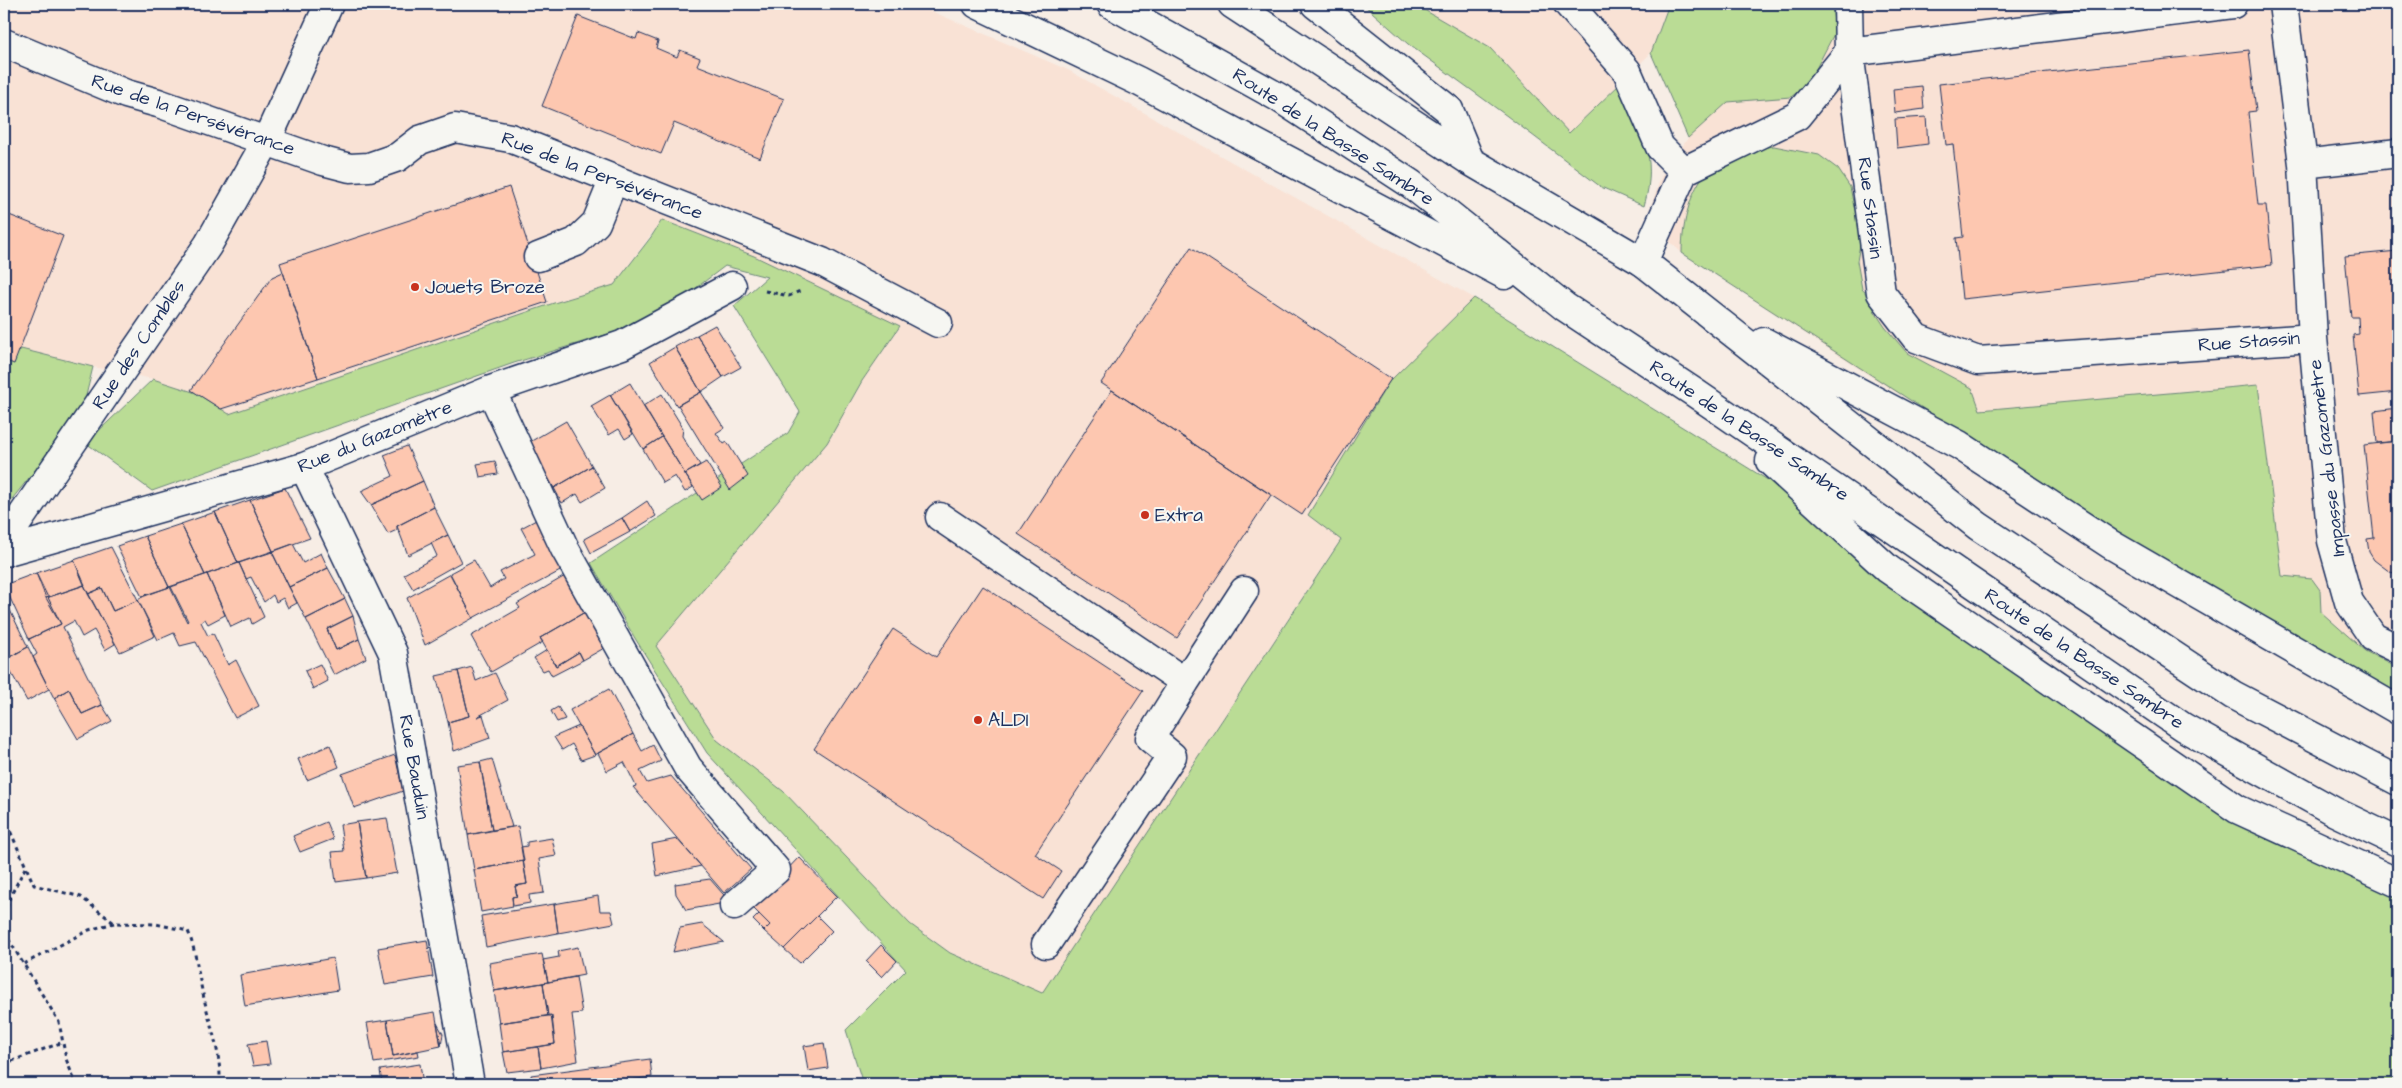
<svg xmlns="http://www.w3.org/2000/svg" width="2402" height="1088" viewBox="0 0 2402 1088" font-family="'Architects Daughter',sans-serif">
	<rect width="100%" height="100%" fill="#f7ede5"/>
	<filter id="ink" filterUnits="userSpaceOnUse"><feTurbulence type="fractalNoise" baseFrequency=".02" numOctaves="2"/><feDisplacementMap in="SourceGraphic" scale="10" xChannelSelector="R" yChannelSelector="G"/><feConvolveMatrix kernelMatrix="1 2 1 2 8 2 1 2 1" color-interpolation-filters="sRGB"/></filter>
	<g filter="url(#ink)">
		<path fill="#f9e2d5" d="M4 4H915L1068 70 1474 298 1452 319 1341 539 1042 994 950 953 910 924 783 791 717 740 656 646 827 443 862 381 900 327 754 256 662 220 614 285 554 303 229 414 196 393 153 379 93 367 21 349 12 362 4 358Z
			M1414 4H2398V702L1884 385 1682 253 1646 220 1661 177 1688 138 1651 53 1569 134 1490 48Z"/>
		<path fill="#badc95" stroke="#6a867a" d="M1363 4H1414L1490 48 1569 133 1622 82C1640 127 1659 156 1644 206L1601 187 1507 116 1408 44Z
			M1669 4H1832L1835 32 1808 84 1791 97 1728 102 1688 138 1651 53Z
			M1774 146 1819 155 1838 169 1850 187 1854 207 1863 229 1857 261 1862 289 1871 299 1875 312 1885 327 1907 353 1972 388 1980 410 2258 385 2282 576 2312 579 2320 590 2321 612 2365 651 2398 668V709L2189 580 1682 253C1682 225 1690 183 1715 164 1729 154 1757 148 1774 146Z
			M662 220 754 256 900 326 862 381 827 443 656 646 717 740 783 791 910 924 950 953 1042 993 1341 540 1308 515 1389 382 1474 298 1779 487 2072 711 2398 895V1084H863L846 1030 906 970 707 753 636 640 591 563 788 433 800 412 734 306 767 277 725 266 684 297 625 329 514 363 152 491 86 443 153 379 196 393 229 414 554 303 614 285 651 237Z
			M21 349 93 367 82 412 4 509V358L12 361Z"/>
		<path fill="#fdc7b0" stroke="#1b2f5e" d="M578 16 636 39 638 33 658 41 656 48 677 57 680 50 700 58 697 65 784 99 760 158 674 123 661 154 542 106Z
			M2249 50 2256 111 2248 112 2258 205H2266L2272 265 1962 299 1956 238 1963 237 1953 144 1946 145 1939 84Z
			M1922 86 1924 109 1895 113 1893 89Z
			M1926 117 1928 144 1897 148 1895 119Z
			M509 187 547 302 318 378 280 263Z
			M4 213 63 236 14 364 4 360Z
			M1191 247 1391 379 1302 515 1101 383Z
			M2398 251V392L2359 396 2353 335 2359 334 2358 317H2351L2345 256Z
			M283 272 318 378 221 409 191 390 272 277Z
			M715 325 741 367 723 377 697 335Z
			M697 335 723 377 701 392 675 347Z
			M675 347 701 392 677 406 650 362Z
			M630 383 662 437 643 449 610 395Z
			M1112 390 1271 495 1177 638 1018 534Z
			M701 392 724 428 716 433 724 444 727 442 748 476 730 490 678 405Z
			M662 394 683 428 682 436 700 465 685 474 643 406Z
			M610 395 633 434 625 439 619 429 609 435 591 406Z
			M2398 408V441L2377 443 2374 411Z
			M566 421 592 466 554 488 528 443Z
			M662 437 693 487 685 492 675 476 663 483 643 449Z
			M2398 441V574L2390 572 2374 560 2369 552 2367 539 2374 538 2364 445Z
			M407 446 423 481 371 505 361 491 393 476 384 455Z
			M495 461 498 474 480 477 477 464Z
			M706 462 722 487 702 500 685 474Z
			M592 466 605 488 582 502 577 494 562 503 554 488Z
			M423 481 434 507 397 526V530L388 534 371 505Z
			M285 488 310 538 273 551 250 500Z
			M250 500 273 551 238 563 215 512Z
			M647 501 656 516 630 532 622 518Z
			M434 507 448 535 408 555 397 526Z
			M215 512 238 563 205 575 181 524Z
			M622 518 630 532 591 553 584 539Z
			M538 519 562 570 473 618 450 573 474 560 490 588 504 579 500 572 535 554 521 528Z
			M181 524 205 575 169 587 145 536Z
			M448 535 461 562 413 589 404 574 437 556 431 543Z
			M145 536 169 587 142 597 117 546Z
			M293 544 303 563 321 553 328 568 289 587 272 552Z
			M111 547 138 600 113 611 102 588 88 594 74 560Z
			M272 552 297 603 288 608 283 598 276 602 273 595 264 602 251 577 246 579 239 563Z
			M74 560 85 585 46 598 36 573Z
			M239 563 264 617 252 624 250 618 231 627 207 574Z
			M328 568 345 599 306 619 289 587Z
			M36 573 61 624 29 639 4 585Z
			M207 574 225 615 208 624 205 619 201 622 208 636 213 633 228 665 236 660 259 706 235 718 196 642 180 646 174 633 158 640 138 600 145 595 170 587 187 622 188 621 171 587Z
			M450 574 473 618 425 645 407 598Z
			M565 576 585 612 540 638 543 642 491 672 471 636 520 608 517 604Z
			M84 585 115 644 105 650 94 630 82 637 74 621 63 627 102 705 82 714 69 689 54 698 33 657 37 654 29 639 61 624 46 598Z
			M983 586 1143 691 1035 854 1061 871 1043 899 814 749 893 629 936 657Z
			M102 588 113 611 138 600 155 636 120 652 88 594Z
			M4 598 28 647 4 660Z
			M345 599 353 616 327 629 336 650 359 639 366 658 334 675 306 619Z
			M585 612 606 647 583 660 579 652 556 666 540 638Z
			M353 616 359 639 336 650 327 629Z
			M28 647 49 689 27 701 4 660Z
			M547 650 556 666 579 652 583 660 552 676 548 669 543 671 534 658Z
			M4 662 11 675 4 679Z
			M320 664 328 681 313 689 305 671Z
			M472 667 476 681 495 673 508 700 477 717 483 715 490 738 454 751 448 722 469 716 458 671Z
			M458 671 469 716 448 722 436 676Z
			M69 689 82 714 102 705 112 721 78 739 54 698Z
			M609 689 633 734 595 755 570 710Z
			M558 707 565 719 557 722 551 711Z
			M579 726 595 755 581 760 572 744 562 750 554 737Z
			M633 734 642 751 653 745 661 761 640 771 647 783 671 776 751 869 724 893 633 787 636 786 624 762 607 771 598 753Z
			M330 745 339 767 307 780 298 759Z
			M395 755 403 791 354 808 342 774Z
			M492 759 512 827 492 830 480 762Z
			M480 762 492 830 468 835 457 765Z
			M387 818 397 873 366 878 357 822Z
			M326 822 333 839 300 852 293 836Z
			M357 822 366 878 336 882 332 852 344 851 340 825Z
			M518 826 524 861 474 870 468 835Z
			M552 838 556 856 539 859 544 893 529 895 530 903 513 906 512 897 517 896 515 886 527 884 521 847 527 846V842Z
			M677 839 701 866 657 876 652 844Z
			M799 857 837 896 784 949 764 931 770 925 752 907Z
			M523 861 527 884 515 886 517 896 512 897 513 906 481 912 474 870Z
			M710 879 730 902 686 910 676 894 675 884Z
			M598 896 600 911H611L614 923 558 933 554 904Z
			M554 904 558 933 486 947 481 916Z
			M759 914 770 925 764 931 753 920Z
			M817 916 832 931 800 963 784 949Z
			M702 924 724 942 673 952 680 928Z
			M427 940 433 977 385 985 378 948Z
			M881 945 897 961 882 977 866 961Z
			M578 947 584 975 548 982 543 960 559 957 558 951Z
			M542 954 548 982 494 991 489 963Z
			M333 958 338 990 245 1006 240 975Z
			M576 977 582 1013 572 1014 578 1061 541 1068 538 1047 555 1044 552 1016H548L543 983Z
			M543 983 548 1016 499 1023 494 991Z
			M435 1012 441 1046 393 1056 387 1020Z
			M551 1015 555 1044 503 1052 499 1023Z
			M387 1020 393 1056 418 1051 419 1056 374 1063 367 1023Z
			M437 1023 443 1034 441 1046Z
			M266 1041 270 1064 253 1066 248 1044Z
			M824 1043 828 1068 808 1071 804 1046Z
			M538 1047 541 1068 507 1072 503 1052Z
			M650 1059 652 1077 597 1084H532L531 1075Z
			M420 1064 423 1084H382L380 1070Z"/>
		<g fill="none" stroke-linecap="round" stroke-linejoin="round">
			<defs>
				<path id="minor" d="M1568 4 1627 71 1660 147 1684 171
					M2233 4 1849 52 1881 293 1916 338 1978 361 2313 338
					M2283 4 2303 164 2313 338 2332 541 2349 602 2373 637 2398 649
					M4 43 126 94 158 103 323 161 350 168 369 167 398 157 420 140 455 128 510 138 822 262 938 323
					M2303 164 2398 153
					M538 257 576 242 596 223 614 179
					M1643 262 1684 171 1797 116 1849 52 1848 4
					M491 390 565 549 688 768 776 870 734 906
					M304 467 393 653 470 1084
					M940 517 1185 682 1244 591
					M4 542 208 245 266 142 329 4
					M4 552 304 467 491 390 622 345 732 286
					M1046 944 1172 756 1150 738 1185 682"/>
				<path id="highway" d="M977 4 1138 81 1505 275
					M1111 4 1278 97 1411 184 1565 307 1695 393 2183 727 2335 812 2398 842
					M1232 4 1470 161 1643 262 1978 526 2233 695 2398 781
					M1315 4 1449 110 1470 161
					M1764 342 1959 445 2110 544 2398 710
					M1770 461 1888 569 2237 809 2398 883"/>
			</defs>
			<use href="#minor" stroke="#1b2f5e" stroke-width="31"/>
			<use href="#highway" stroke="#1b2f5e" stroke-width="31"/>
			<path stroke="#1b2f5e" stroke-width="3" stroke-dasharray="4 4" stroke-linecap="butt" d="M765 291 789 296 800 291
				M4 817 34 885 81 897 114 923 156 924 188 931C197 954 197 971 203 994 210 1026 221 1051 220 1084
				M4 915 10 897 26 866
				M4 932 59 1022 66 1059 76 1084
				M24 964 89 930 114 923
				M4 1064 63 1042
				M99 1084H104"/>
			<use href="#minor" stroke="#f6f6f2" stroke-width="28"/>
			<use href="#highway" stroke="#f6f6f2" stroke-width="28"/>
		</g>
	</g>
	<g fill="#c8321e" stroke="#f6f6f2" stroke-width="2">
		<circle cx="415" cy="287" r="5"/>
		<circle cx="1145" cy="515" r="5"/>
		<circle cx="978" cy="720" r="5"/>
	</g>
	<g text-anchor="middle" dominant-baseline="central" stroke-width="4" stroke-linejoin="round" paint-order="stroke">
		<g font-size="19" fill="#1b2f5e" stroke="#f6f6f2">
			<text transform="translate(193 115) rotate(19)">Rue de la Persévérance</text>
			<text transform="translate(1333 137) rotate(33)">Route de la Basse Sambre</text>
			<text transform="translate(602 176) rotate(21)">Rue de la Persévérance</text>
			<text transform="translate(1870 208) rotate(83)">Rue Stassin</text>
			<text transform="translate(2249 342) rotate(-4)">Rue Stassin</text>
			<text transform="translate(139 345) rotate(-56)">Rue des Combles</text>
			<text transform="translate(1749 431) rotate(34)">Route de la Basse Sambre</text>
			<text transform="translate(375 437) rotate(-22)">Rue du Gazomètre</text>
			<text transform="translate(2327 458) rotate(-97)">Impasse du Gazomètre</text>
			<text transform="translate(2084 659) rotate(34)">Route de la Basse Sambre</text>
			<text transform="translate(414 767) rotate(80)">Rue Bauduin</text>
		</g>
		<g font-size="19" fill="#1b2f5e" stroke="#f6f6f2" text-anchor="start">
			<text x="425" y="287">Jouets Broze</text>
			<text x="1155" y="515">Extra</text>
			<text x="988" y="720">ALDI</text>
		</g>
	</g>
	<rect width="2402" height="1088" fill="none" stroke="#f6f6f2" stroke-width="20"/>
	<rect x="10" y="10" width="2382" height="1068" fill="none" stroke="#1b2f5e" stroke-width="2" filter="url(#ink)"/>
</svg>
